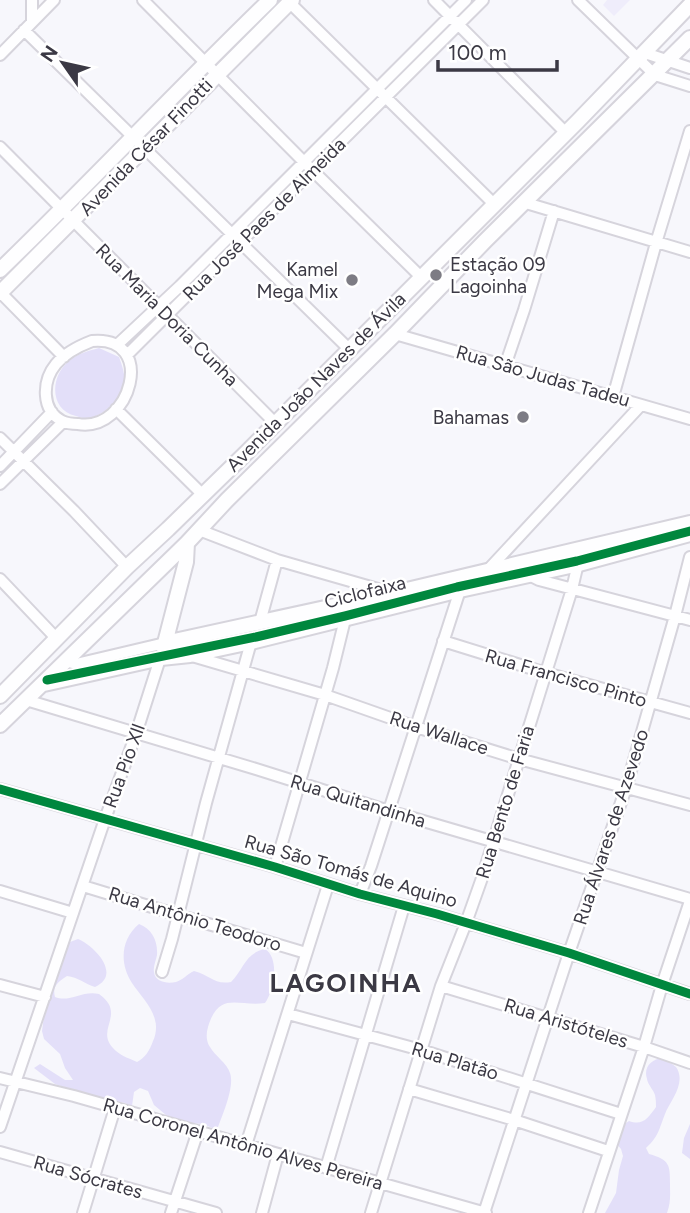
<svg xmlns="http://www.w3.org/2000/svg" width="690" height="1213" viewBox="0 0 690 1213" font-family="Figtree,sans-serif">
	<rect width="100%" height="100%" fill="#f7f7fc"/>
	<path fill="#efedfb" d="M607 0H630L614 16 603 5Z"/>
	<path fill="#e3dff9" d="M99 348 119 357C125 373 129 388 115 402 108 409 97 418 87 418 83 419 80 417 76 416 49 410 50 376 69 361 77 354 88 351 99 348Z
		M139 924C152 929 158 941 157 955 156 961 153 966 154 972 155 982 167 984 176 982 183 980 187 974 194 971 210 975 214 985 231 982 244 969 245 953 265 949 280 958 274 991 265 1003 238 1007 219 990 208 1027 206 1034 206 1041 210 1047 215 1056 227 1063 230 1073 235 1087 222 1116 217 1130L203 1124 189 1123 166 1115 154 1105 148 1091 140 1088 134 1092 132 1106 125 1103 71 1092 67 1088 55 1084 34 1068 40 1064 65 1080H73L65 1068 60 1054 44 1039 42 1031 44 1016 54 980 65 947 70 942 78 939C95 946 122 975 95 987 85 984 78 977 67 976 58 982 52 986 55 997 70 1003 82 990 99 994 127 1014 95 1029 113 1048 119 1055 128 1058 137 1062 145 1058 150 1050 153 1041 156 1035 157 1026 155 1020 152 1006 139 994 132 983 119 963 121 939 139 924Z
		M662 1058C666 1061 673 1064 676 1067 687 1083 670 1101 665 1114 659 1129 659 1136 646 1148L649 1154C670 1160 670 1165 670 1184 670 1195 671 1202 667 1213H605L616 1193 619 1170 623 1156 621 1149 616 1143 623 1125 629 1121C643 1126 648 1118 656 1107 656 1102 656 1101 655 1095 653 1089 648 1085 647 1079 643 1067 652 1059 662 1058Z
		M690 1124V1159L682 1153 684 1138Z"/>
	<g fill="none" stroke-linecap="round" stroke-linejoin="round">
		<defs>
			<path id="minor" d="M143 0 304 162 421 277
				M287 0 494 204
				M434 0 566 133
				M578 0 655 75 690 86
				M32 22V0
				M24 30 349 349
				M645 53 690 68
				M0 55 54 0
				M0 147 275 423
				M526 203 690 252
				M0 292 64 357
				M395 334 690 419
				M92 341C158 335 131 433 78 424 74 424 66 423 62 421 41 410 42 381 56 364 65 353 79 346 92 341Z
				M117 345 180 286 466 0
				M127 355 483 0
				M505 366 524 310 554 211
				M613 397 656 243 690 131
				M116 409 202 494
				M0 438 74 511 127 567
				M0 466 52 412
				M0 484 63 422
				M199 530 277 560 392 593
				M487 571 641 405
				M528 572 529 575 539 580 690 620
				M0 579 56 638
				M260 622 277 560
				M443 641 546 673 690 713
				M192 656 325 695 416 727 519 759 690 805
				M26 700 256 769 389 811 690 899
				M0 789 275 867 360 894 437 914 569 953 690 994
				M275 867 333 668 349 603
				M83 886 178 915 306 953
				M0 891 73 913
				M360 894 371 866 460 590
				M162 972 172 939 206 803 251 642
				M0 985 45 997
				M441 986 644 1047 690 1063
				M288 1014 421 1050 621 1114
				M0 1078 74 1096 486 1213
				M409 1089 514 1120 608 1151
				M0 1127 105 819 136 734 165 643 76 664 66 661
				M246 1145 328 885
				M0 1152 216 1213
				M326 1168 404 906
				M83 1213 115 1108
				M171 1213 198 1131
				M262 1213 278 1154
				M371 1213 441 986 466 923 482 878 572 589 579 559
				M484 1213 569 953 626 788 675 616 690 557
				M589 1213 644 1047 662 985 690 901"/>
			<path id="major" d="M0 270C91 182 178 89 270 0
				M0 293 292 0
				M187 543 186 562 165 643 394 593 690 523
				M44 684 161 658 190 655 251 642 460 590 579 564 690 534
				M0 696 127 567 168 529 246 453 578 121 690 5
				M0 725 187 543 227 500 395 334 485 241 690 38"/>
		</defs>
		<use href="#minor" stroke="#d6d4dc" stroke-width="14"/>
		<use href="#major" stroke="#d6d4dc" stroke-width="18"/>
		<use href="#minor" stroke="#fefeff" stroke-width="10"/>
		<use href="#major" stroke="#fefeff" stroke-width="14"/>
		<defs>
			<path id="cycleway" d="M47 680 256 637 345 616 457 587 577 561 690 531
				M0 789 275 867 360 894 437 914 569 953 690 994"/>
		</defs>
		<use href="#cycleway" stroke="#fff" stroke-width="13"/>
		<use href="#cycleway" stroke="#00873e" stroke-width="9"/>
	</g>
	<g fill="#7d7c84" stroke="#fff" stroke-width="2.5">
		<circle cx="436" cy="275" r="7"/>
		<circle cx="352" cy="280" r="7"/>
		<circle cx="523" cy="417" r="7"/>
	</g>
	<g text-anchor="middle" dominant-baseline="central" stroke-width="5" stroke-linejoin="round" paint-order="stroke">
		<g font-size="19" fill="#3b3944" stroke="#fff">
			<text transform="translate(146 147) rotate(-46)">Avenida César Finotti</text>
			<text transform="translate(264 219) rotate(-45)">Rua José Paes de Almeida</text>
			<text transform="translate(167 315) rotate(45)">Rua Maria Doria Cunha</text>
			<text transform="translate(543 376) rotate(16)">Rua São Judas Tadeu</text>
			<text transform="translate(316 382) rotate(-45)">Avenida João Naves de Ávila</text>
			<text transform="translate(365 592) rotate(-14)">Ciclofaixa</text>
			<text transform="translate(566 678) rotate(16)">Rua Francisco Pinto</text>
			<text transform="translate(439 733) rotate(18)">Rua Wallace</text>
			<text transform="translate(124 766) rotate(-70)">Rua Pio Xll</text>
			<text transform="translate(358 801) rotate(17)">Rua Quitandinha</text>
			<text transform="translate(505 802) rotate(-73)">Rua Bento de Faria</text>
			<text transform="translate(611 827) rotate(-72)">Rua Álvares de Azevedo</text>
			<text transform="translate(351 871) rotate(16)">Rua São Tomás de Aquino</text>
			<text transform="translate(195 919) rotate(17)">Rua Antônio Teodoro</text>
			<text transform="translate(566 1023) rotate(17)">Rua Aristóteles</text>
			<text transform="translate(455 1061) rotate(17)">Rua Platão</text>
			<text transform="translate(243 1144) rotate(16)">Rua Coronel Antônio Alves Pereira</text>
			<text transform="translate(88 1177) rotate(16)">Rua Sócrates</text>
		</g>
		<g font-size="19" fill="#3b3944" stroke="#fff" text-anchor="end">
			<text x="450" y="264" text-anchor="start">Estação 09<tspan x="450" dy="22">Lagoinha</tspan></text>
			<text x="338" y="269">Kamel<tspan x="338" dy="22">Mega Mix</tspan></text>
			<text x="509" y="417">Bahamas</text>
		</g>
		<g font-size="26" font-weight="bold" letter-spacing="2" fill="#3b3944" stroke="#fff">
			<text x="346" y="983">LAGOINHA</text>
		</g>
	</g>
	<g transform="translate(63 63) rotate(304)" stroke="#ffffff" stroke-width="5" paint-order="stroke">
	<path d="M0-5L12 26L0 18L-12 26Z" fill="#3b3944"/>
	<text y="-10" font-size="19" font-weight="bold" text-anchor="middle" fill="#3b3944">N</text>
	</g>
	<path d="M438 60v10h119v-10" fill="none" stroke="#3b3944" stroke-width="3.5"/>
	<text x="448" y="60" font-size="21" fill="#3b3944" stroke="#ffffff" stroke-width="5" paint-order="stroke">100 m</text>
</svg>
